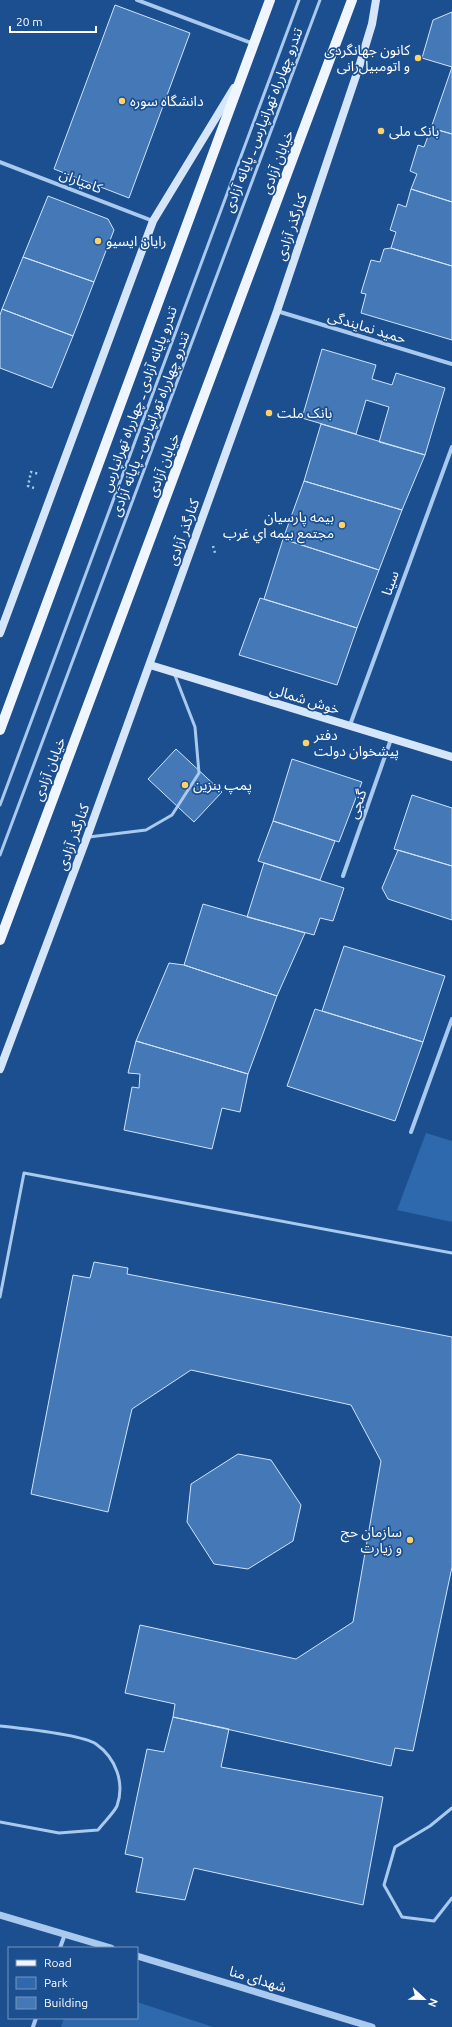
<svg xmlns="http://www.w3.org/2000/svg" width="452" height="2027" viewBox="0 0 452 2027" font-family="Ubuntu,'Noto Sans Arabic',sans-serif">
	<rect width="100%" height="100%" fill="#1b4f8f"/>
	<path fill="#2e69ad" d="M426 1133 452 1141V1222L397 1210Z
		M137 2002 213 2027H61L64 2018H137Z"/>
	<path fill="#4478b7" stroke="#cfe3fa" d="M115 5 190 33 129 198 54 169Z
		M452 12V67L422 58 433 20Z
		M452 67V134L431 128Z
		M431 128 452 134V202L411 189 417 174 410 171 418 145 424 147Z
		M411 189 452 202V266L391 248 396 232 390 230 398 204 406 207Z
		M48 196 108 219 114 230 94 282 23 257Z
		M391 248 452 266V340L361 313 366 294 361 293 371 260 380 262 384 249Z
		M23 257 94 282 73 336 2 309Z
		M2 309 73 336 52 388 0 368V315Z
		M322 349 376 365 372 379 392 385 396 373 445 388 425 455 379 442 389 407 366 400 356 434 302 418Z
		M321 424 425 455 402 510 304 481Z
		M304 481 402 510 379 570 283 539Z
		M283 539 379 570 357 628 264 599Z
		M260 598 357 628 337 685 239 655Z
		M176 749 222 792 194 822 148 779Z
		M292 759 362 782 339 842 273 821Z
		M412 795 452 808V866L394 849Z
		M273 821 335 841 320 880 258 861Z
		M398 850 452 866V920L388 899 382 888Z
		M264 863 344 888 333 921 320 918 314 935 247 917Z
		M203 904 305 933 277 996 184 965Z
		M344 946 445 976 423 1042 322 1011Z
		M169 963 184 965 277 996 248 1074 136 1041Z
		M315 1009 423 1042 395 1121 287 1086Z
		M136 1041 248 1074 240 1112 222 1108 212 1149 124 1130 132 1087 139 1088 140 1074 128 1073Z
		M94 1262 128 1268 127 1274 452 1337V1567L413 1751 395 1748 391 1766 173 1717 175 1704 125 1693 140 1625 296 1659 353 1622 381 1461 351 1405 191 1370 132 1409 108 1512 31 1494 73 1275 90 1278Z
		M238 1454 271 1460 301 1505 293 1541 248 1569 214 1564 187 1522 191 1484Z
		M173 1717 229 1729 221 1767 383 1797 363 1905 194 1868 185 1900 136 1892 143 1858 125 1854 147 1749 164 1752Z"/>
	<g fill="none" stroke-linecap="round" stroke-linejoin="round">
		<path stroke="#a9c9ee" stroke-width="2.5" stroke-dasharray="2 3" stroke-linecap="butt" d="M34 488 28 486 31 472 39 474
			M213 546 215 553"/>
		<path stroke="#a9c9ee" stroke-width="3" d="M0 805 299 0
			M89 837 146 830 172 815 199 773 195 727 174 673
			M0 855 320 0
			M0 1297 24 1173 452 1253
			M0 1726C19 1728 83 1735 96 1744 116 1758 125 1783 117 1806 113 1814 103 1823 98 1830L59 1833 0 1822
			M452 1808 430 1826 395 1847 384 1885 402 1917 434 1921 452 1898"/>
		<path stroke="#a9c9ee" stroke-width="4" d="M137 0 254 44
			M0 162 153 221
			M277 311 452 364
			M350 725 452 447
			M343 876 391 739
			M411 1132 452 1019
			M60 1948 65 1934
			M33 2027 36 2018"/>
		<path stroke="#a9c9ee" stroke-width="7" d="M0 1915 111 1948
			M137 1956 372 2027"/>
		<path stroke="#d6e6fa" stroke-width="8" d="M0 633 153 221 234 88
			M150 665 452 757
			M0 1069 87 837 277 311 359 67 372 24 376 0"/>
		<path stroke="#f0f6ff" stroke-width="10" d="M0 730 270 0
			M0 940 352 0"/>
	</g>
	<g fill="#ffd166" stroke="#1b4f8f" stroke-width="1.5">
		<circle cx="418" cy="58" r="4"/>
		<circle cx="122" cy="101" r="4"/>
		<circle cx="381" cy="131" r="4"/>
		<circle cx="98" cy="241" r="4"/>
		<circle cx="269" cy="413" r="4"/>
		<circle cx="342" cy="525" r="4"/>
		<circle cx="306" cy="743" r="4"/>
		<circle cx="185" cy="785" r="4"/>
		<circle cx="410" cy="1540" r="4"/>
	</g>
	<g text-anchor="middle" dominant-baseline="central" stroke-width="3.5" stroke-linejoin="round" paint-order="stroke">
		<g font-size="14" fill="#fff" stroke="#1b4f8f" text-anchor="start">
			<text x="410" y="50" text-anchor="end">کانون جهانگردی<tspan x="410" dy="16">و اتومبیل‌رانی</tspan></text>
			<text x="130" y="101">دانشگاه سوره</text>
			<text x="389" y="131">بانک ملی</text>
			<text x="106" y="241">رایان ایسیو</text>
			<text x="277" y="413">بانک ملت</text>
			<text x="334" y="517" text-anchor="end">بيمه پارسيان<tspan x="334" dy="16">مجتمع بيمه اي غرب</tspan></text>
			<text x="314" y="735">دفتر<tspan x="314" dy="16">پیشخوان دولت</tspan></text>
			<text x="193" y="785">پمپ بنزین</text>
			<text x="402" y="1532" text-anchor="end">سازمان حج<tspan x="402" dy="16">و زیارت</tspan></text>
		</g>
		<g font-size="14" fill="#fff" stroke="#1b4f8f">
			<text transform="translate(263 120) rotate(-69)">تندرو چهارراه تهرانپارس ـ پایانه آزادی</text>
			<text transform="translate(277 162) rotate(-69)">خیابان آزادی</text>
			<text transform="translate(81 181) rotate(21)">کامیاران</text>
			<text transform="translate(291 227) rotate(-71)">کنارگذر آزادی</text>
			<text transform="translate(367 327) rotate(17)">حمید نمایندگی</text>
			<text transform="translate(139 399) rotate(-70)">تندرو پایانه آزادی ـ چهارراه تهرانپارس</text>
			<text transform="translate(150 424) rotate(-69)">تندرو چهارراه تهرانپارس ـ پایانه آزادی</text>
			<text transform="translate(163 465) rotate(-69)">خیابان آزادی</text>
			<text transform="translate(183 532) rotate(-70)">کنارگذر آزادی</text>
			<text transform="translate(390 583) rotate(-70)">سینا</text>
			<text transform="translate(305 699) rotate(17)">خوش شمالی</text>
			<text transform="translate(49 769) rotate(-69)">خیابان آزادی</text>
			<text transform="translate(357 804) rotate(-71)">گنجی</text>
			<text transform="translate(73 837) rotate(-70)">کنارگذر آزادی</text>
			<text transform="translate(258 1979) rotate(17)">شهدای منا</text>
		</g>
	</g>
	<rect x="8" y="1947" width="130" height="72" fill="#1b4f8f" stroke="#7695bc"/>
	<rect x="16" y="1960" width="20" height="6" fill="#f0f6ff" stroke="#7695bc"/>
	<text x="44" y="1967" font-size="12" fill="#ffffff">Road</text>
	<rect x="16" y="1977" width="20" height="12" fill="#2e69ad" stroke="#7695bc"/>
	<text x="44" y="1987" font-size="12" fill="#ffffff">Park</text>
	<rect x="16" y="1997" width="20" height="12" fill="#4478b7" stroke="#7695bc"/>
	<text x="44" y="2007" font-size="12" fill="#ffffff">Building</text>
	<g transform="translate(424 1999) rotate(112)" stroke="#1b4f8f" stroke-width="3" paint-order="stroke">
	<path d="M0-3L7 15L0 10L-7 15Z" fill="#ffffff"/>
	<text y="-6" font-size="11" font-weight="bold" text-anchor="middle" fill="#ffffff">N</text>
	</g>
	<path d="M10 26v6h86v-6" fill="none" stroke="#ffffff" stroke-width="2"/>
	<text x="16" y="26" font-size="12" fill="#ffffff" stroke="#1b4f8f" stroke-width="3" paint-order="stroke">20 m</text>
</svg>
